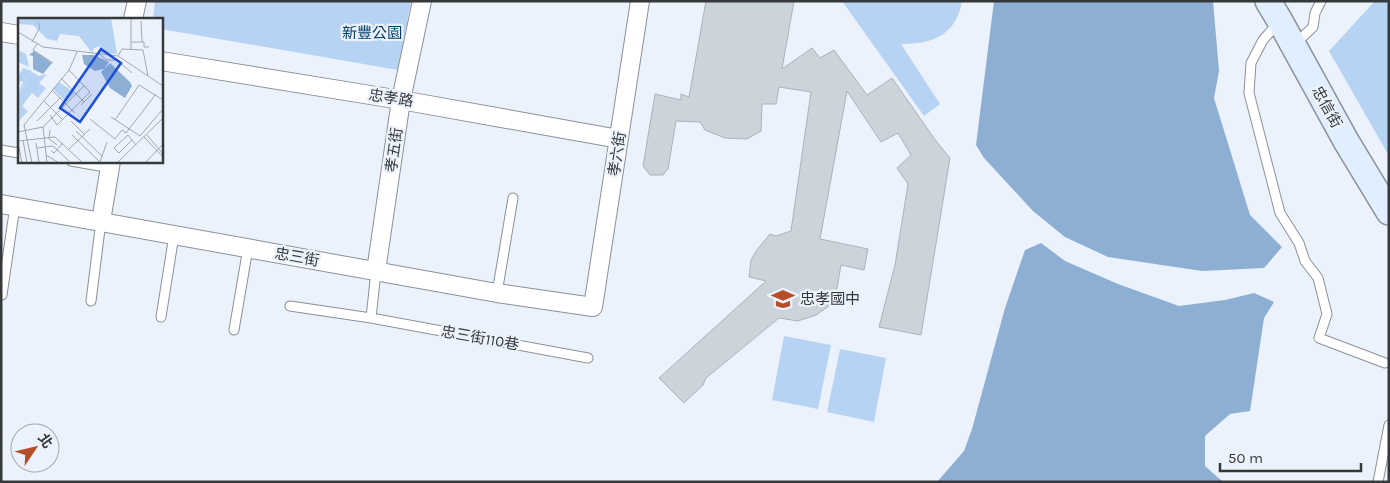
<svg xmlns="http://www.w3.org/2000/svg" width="1390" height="483" viewBox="0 0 1390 483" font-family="Karla,'Noto Sans TC',sans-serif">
	<rect width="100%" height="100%" fill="#ebf2fb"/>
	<path fill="#b7d3f3" d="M155 1H411L398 70 161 29V19H153Z
		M842 1H962C956 36 932 44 901 44L940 104 924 116Z
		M1375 1H1389V156L1329 51Z
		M784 336 831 345 818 409 772 400Z
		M840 349 886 358 874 422 827 412Z"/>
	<path fill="#8dafd4" d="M994 1H1213L1219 71 1214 98 1250 215 1282 247 1264 268 1202 271 1108 257 1065 237 1033 211 984 158 976 145Z
		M1041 243 1065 261 1118 284 1179 306 1225 300 1254 293 1274 302 1264 318 1250 411 1230 414 1205 436V466L1223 482H937L964 451 972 429 1005 308 1025 250Z"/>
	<path fill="#cbd3db" stroke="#abb3ba" d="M706 1H794L782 69 812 48 820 58 834 50 867 95 892 78 936 141 950 158 921 335 879 327 895 265 908 184 897 168 911 155 898 133 881 142 847 91 820 239 868 249 864 270 841 265 836 294 829 306 816 315 798 321 779 318 706 378 703 385 684 403 659 378 766 281 749 277 751 260 756 251 770 234 776 236 791 231 811 92 779 87 776 104H762L761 131 747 139 725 138 705 130 700 122 676 121 668 169 663 175H650L643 166 655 94 681 100V94L689 97Z"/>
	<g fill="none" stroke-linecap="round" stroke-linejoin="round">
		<defs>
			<path id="lane" d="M1278 23 1263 40 1251 63 1249 93 1280 213 1299 243 1305 261 1318 278 1327 314 1319 338 1385 363
				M1295 44 1313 27 1315 13 1321 1
				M1 150 19 153
				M71 161 111 168
				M497 293 513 198
				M2 295 15 206
				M91 301 101 221
				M290 306 371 318 588 358
				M161 317 174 235
				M371 318 376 271
				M234 330 248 248
				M1378 482 1389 425"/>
			<path id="street" d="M133 19 137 1
				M1 32 19 35
				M161 61 401 100 619 139
				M1 204 497 293 593 307 640 1
				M101 221 111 161
				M376 271 401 100 422 1"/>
			<path id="secondary" d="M1268 1 1280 21 1346 141 1389 212"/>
		</defs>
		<use href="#lane" stroke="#8b9199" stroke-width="11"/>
		<use href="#street" stroke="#8b9199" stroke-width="20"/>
		<use href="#secondary" stroke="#8b9199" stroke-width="28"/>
		<use href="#lane" stroke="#fff" stroke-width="9"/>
		<use href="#street" stroke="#fff" stroke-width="18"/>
		<use href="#secondary" stroke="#e0eefe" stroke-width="25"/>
	</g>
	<defs>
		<symbol id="school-bare" viewBox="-9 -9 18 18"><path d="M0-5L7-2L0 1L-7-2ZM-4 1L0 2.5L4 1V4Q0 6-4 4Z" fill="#b64f27" stroke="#ebf2fb" stroke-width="2.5" paint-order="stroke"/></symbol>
	</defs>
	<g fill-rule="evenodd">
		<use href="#school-bare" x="767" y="283" width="32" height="32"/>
	</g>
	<g text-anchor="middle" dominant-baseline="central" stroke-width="4.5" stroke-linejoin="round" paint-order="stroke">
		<g font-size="15" fill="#033a68" stroke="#ebf2fb">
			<text x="372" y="33">新豐公園</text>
		</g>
		<g font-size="15" fill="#36393c" stroke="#ebf2fb">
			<text transform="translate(391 98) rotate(9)">忠孝路</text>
			<text transform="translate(1327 107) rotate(61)">忠信街</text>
			<text transform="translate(394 150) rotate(-82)">孝五街</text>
			<text transform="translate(617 154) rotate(-81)">孝六街</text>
			<text transform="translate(297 257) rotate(10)">忠三街</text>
			<text transform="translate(480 338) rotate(10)">忠三街110巷</text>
		</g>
		<g font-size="15" fill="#36393c" stroke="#ebf2fb" text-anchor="start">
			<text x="800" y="299">忠孝國中</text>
		</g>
	</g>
	<g transform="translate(18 18)">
		<rect width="145" height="145" fill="#ebf2fb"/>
		<path d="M0 0H93L99 36 83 35 82 28 76 30 74 35 61 18 42 16 39 23 29 21 15 7 0 6ZM0 32 8 36 11 49 0 44ZM5 50 14 53 12 57 14 54 21 58 29 56 21 65 28 70 20 80 14 75 4 88 10 93 1 103 0 75 12 59 0 74 5 64 2 63 0 70V58ZM41 64 57 75 48 84 35 71Z" fill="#b7d3f3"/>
		<path d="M16 33 34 45 25 56 15 51V38L11 37ZM64 37H76L91 44 86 51 77 53 66 46ZM92 45 112 64 114 68 107 80 92 70 83 54Z" fill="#8dafd4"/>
		<path fill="none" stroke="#a3a8af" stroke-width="1" d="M113 0V31M123 3 124 24M0 14 25 29 100 38 145 68M14 24 22 9 20 4M113 24H126V29H131M19 26 15 32 35 45M81 36 89 42H98M100 38 104 31 125 32 130 58M100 43 114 55M43 60 66 84M34 72 57 95M26 83 45 102M63 87 74 76M32 97 39 107 72 74 51 52M93 99 122 118 145 91M72 101 97 121 104 112 108 115 138 76M97 102 121 67 145 82M19 103 42 80M53 103 66 116M32 112 31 121 39 127M58 113 84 138M0 114 25 109M54 117 82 144M129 117 145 136M126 119 145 139M5 122 9 145M114 122 110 117 96 130 101 135 114 122 118 127M0 123 37 119 65 145M0 125 4 145M18 125 21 145M19 130 35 128 51 143M51 131 72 111M33 133 36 135 45 125M28 137 41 145M82 144 89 124M14 145 6 107 51 52 59 34M29 145 25 109 66 68M99 145 145 100M127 145 145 126"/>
		<path fill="#1d4ed8" fill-opacity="0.15" stroke="#1d4ed8" stroke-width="2.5" d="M83 31 103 45 62 104 42 90Z"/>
		<rect width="145" height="145" fill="none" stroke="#36393c" stroke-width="2.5"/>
	</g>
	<rect width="1390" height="483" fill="none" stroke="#36393c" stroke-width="5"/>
	<g transform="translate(35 448) rotate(55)"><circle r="24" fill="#ebf2fb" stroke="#a3a8af"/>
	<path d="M0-4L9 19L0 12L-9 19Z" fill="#b64f27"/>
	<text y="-8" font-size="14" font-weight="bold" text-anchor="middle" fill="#36393c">北</text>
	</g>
	<path d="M1220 463v8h141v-8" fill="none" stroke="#36393c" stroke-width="2.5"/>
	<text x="1228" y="463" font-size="15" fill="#36393c" stroke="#ebf2fb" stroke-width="4" paint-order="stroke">50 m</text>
</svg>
